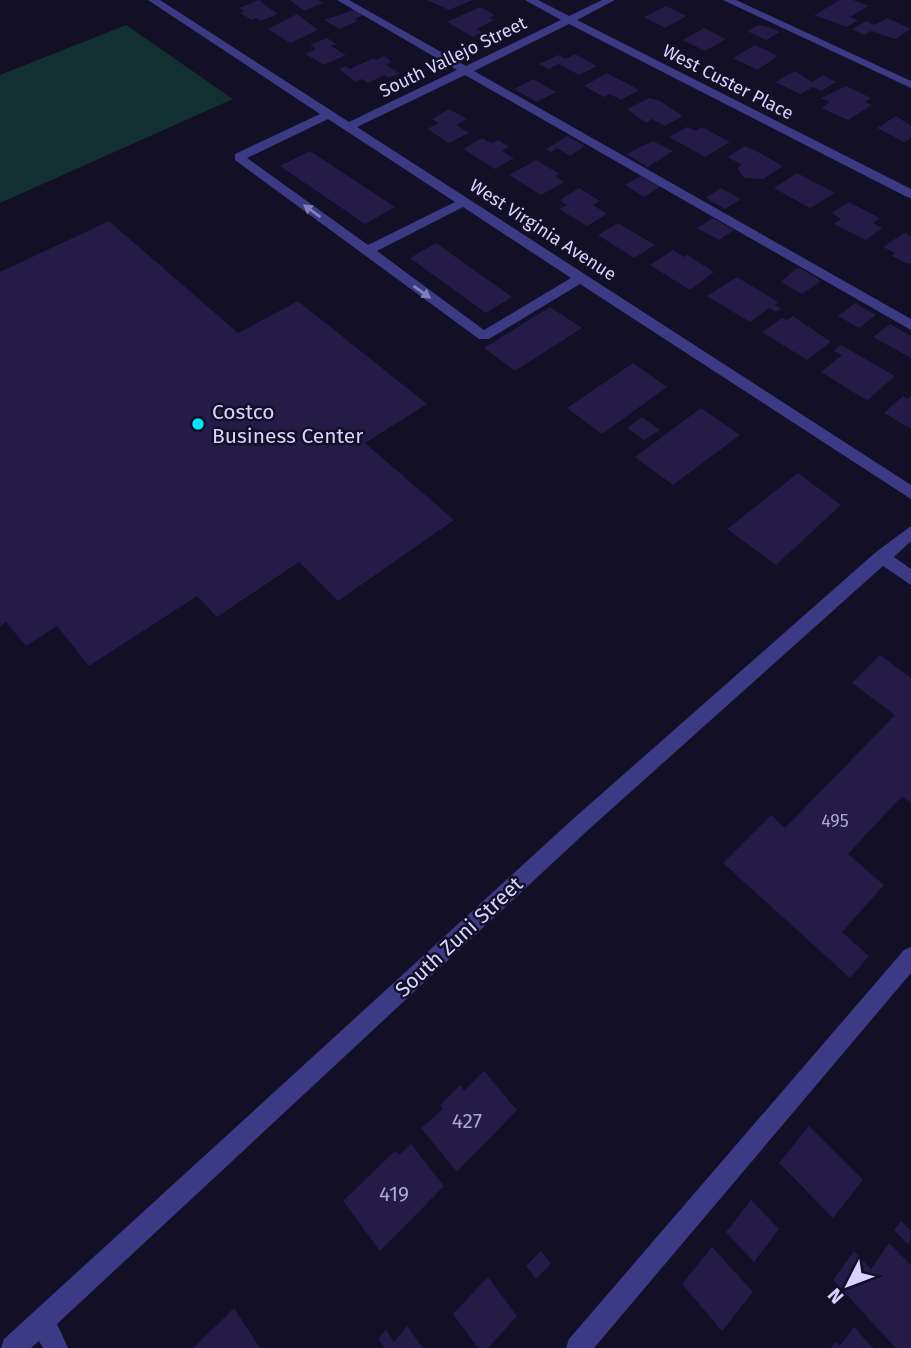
<svg xmlns="http://www.w3.org/2000/svg" width="911" height="1348" viewBox="0 0 911 1348" font-family="'Fira Sans',sans-serif">
	<rect width="100%" height="100%" fill="#130f26"/>
	<path fill="#12302f" d="M126 25 233 99 0 203V75Z"/>
	<path fill="#241b47" d="M259 0 265 5 278 14 261 21 257 18 252 20 240 13 244 11 239 8Z
		M290 0H318L323 3 304 11Z
		M427 0H473L449 10Z
		M840 0H853L868 6 850 17 858 20 847 27 814 15Z
		M666 6 687 16 665 28 644 17Z
		M480 7 495 15 489 18 494 20 477 29 482 32 473 37 447 22Z
		M354 10 363 15 355 19 358 21 340 29 324 20Z
		M297 14 318 30 290 43 268 29Z
		M887 18 911 29 895 39 871 31 864 35 852 29 866 21 874 25Z
		M758 25 769 27 780 32 766 40 747 31Z
		M704 28 726 39 705 51 683 40Z
		M327 38 337 44 331 46 346 55 324 65 305 54 316 49 310 45Z
		M755 45 778 56 757 70 733 58Z
		M575 54 597 66 579 75 559 64 549 69 539 64 558 55 566 59Z
		M384 56 392 62 386 65 400 73 389 78 384 75 368 83 362 79 356 82 339 69 345 66 350 69 373 58 376 60Z
		M795 71 812 82 823 75 836 82 821 91 813 87 800 94 775 82Z
		M607 73 639 90 621 100 610 94 604 97 584 86Z
		M533 79 556 92 537 102 514 89Z
		M846 86 871 98 865 102 872 105 848 120 821 108 830 102 821 98Z
		M649 98 660 101 683 116 665 126 652 119 646 123 627 109Z
		M449 109 467 119 456 125 469 133 449 143 427 129 439 123 432 119Z
		M896 116 911 126V138L904 142 877 128Z
		M687 127 695 131 702 127 730 142 705 157 669 137Z
		M567 136 585 146 570 156 557 148 551 152 546 149Z
		M482 138 491 143 498 140 509 147 502 151 514 158 495 169 463 149Z
		M653 141 673 151 648 167 626 154Z
		M745 146 760 153 783 166 763 179 745 178 737 169 741 164 727 157Z
		M310 151 395 207 365 224 280 166Z
		M536 160 560 174 555 176 564 182 541 195 509 175Z
		M797 173 835 193 810 208 774 188Z
		M641 176 660 187 644 197 625 185Z
		M579 188 600 201 593 205 607 214 587 226 559 209 567 205 560 200Z
		M721 188 741 199 725 209 706 198Z
		M849 202 880 218 873 223 882 228 866 240 834 224 841 219 831 213Z
		M713 218 734 230 719 240 697 228Z
		M109 221 238 333 298 301 427 404 365 443 454 520 338 601 299 562 217 617 197 596 89 666 57 626 26 646 6 622 0 626V272Z
		M618 223 655 245 634 258 598 235Z
		M904 233 911 237V262L908 264 892 256 895 253 883 247Z
		M436 243 512 297 486 313 410 258Z
		M673 250 684 257 687 255 714 272 690 290 650 265Z
		M800 268 821 281 802 294 781 282 795 269Z
		M737 277 778 302 775 305 781 309 776 312 769 308 750 322 707 296Z
		M855 303 876 315 859 328 838 316Z
		M550 307 582 328 515 371 484 348Z
		M793 316 831 342 807 360 762 332 782 318 787 320Z
		M890 324 911 336V358L873 337Z
		M841 345 895 376 868 400 853 392 821 372 842 355 834 351Z
		M633 363 667 387 602 434 567 408Z
		M903 396 907 399 911 396V429L884 413Z
		M701 408 740 435 673 485 635 457Z
		M642 417 660 430 644 440 627 428Z
		M798 473 841 505 776 565 727 529Z
		M880 655 911 678V803L902 796 848 854 884 885 842 932 869 956 850 978 723 863 771 815 785 828 895 715 852 683Z
		M484 1071 517 1110 457 1172 421 1128 443 1109 440 1105 460 1085 464 1091Z
		M809 1126 863 1180 833 1218 779 1163Z
		M411 1144 444 1186 380 1251 343 1201 395 1151 399 1155Z
		M751 1200 779 1229 754 1262 726 1232Z
		M901 1221 911 1231 909 1245 894 1230Z
		M889 1243 911 1265V1348H896L833 1280 854 1251 871 1269Z
		M712 1247 753 1292 722 1331 682 1284Z
		M541 1251 551 1264 536 1279 526 1266Z
		M488 1277 517 1316 488 1348H478L453 1314Z
		M234 1308 260 1348H193L221 1321Z
		M407 1326 423 1348H385L378 1339 386 1330 394 1342Z
		M854 1327 873 1348H831L836 1342 840 1346Z"/>
	<g fill="none" stroke-linecap="round" stroke-linejoin="round">
		<path fill="#3d3a85" fill-rule="evenodd" d="M148 0H160L349 122 457 70 337 0H349L466 66 561 20 525 0H538L569 16 602 0H615L577 20 911 189V198L907 197 569 24 474 71 911 319V330L465 75 357 127 911 485V499L580 284 489 339H479L235 160V154L320 114ZM328 119 455 202 368 245 247 158ZM463 207 571 278 484 330 377 251Z
			M723 0H736L911 81V88Z
			M911 526V541L894 557 911 569V585L883 566 587 831 57 1324 68 1348H43L39 1341 31 1348H1L4 1339 573 819 876 552Z
			M911 947V973L594 1348H566L569 1339 904 950Z"/>
	</g>
	<defs><path id="oneway-solid" d="M-6-.8H1V-3.2L6.5 0L1 3.2V.8H-6Z" transform="scale(1.75)"/></defs>
	<g fill="#837fbc">
		<use href="#oneway-solid" transform="translate(312 211) rotate(-144)"/>
		<use href="#oneway-solid" transform="translate(422 292) rotate(36)"/>
	</g>
	<circle fill="#00e5ff" stroke="#130f26" stroke-width="2.5" cx="198" cy="424" r="7"/>
	<g text-anchor="middle" dominant-baseline="central" stroke-width="5" stroke-linejoin="round" paint-order="stroke">
		<g font-size="18" fill="#d9d4ff" stroke="#130f26">
			<text transform="translate(453 57) rotate(-26)">South Vallejo Street</text>
			<text transform="translate(728 82) rotate(27)">West Custer Place</text>
			<text transform="translate(543 230) rotate(33)">West Virginia Avenue</text>
		</g>
		<g font-size="18" fill="#aca6d1">
			<text x="835" y="821">495</text>
		</g>
		<g font-size="21" fill="#d9d4ff" stroke="#130f26" text-anchor="start">
			<text x="212" y="412">Costco<tspan x="212" dy="24">Business Center</tspan></text>
		</g>
		<g font-size="21" fill="#d9d4ff" stroke="#130f26">
			<text transform="translate(459 937) rotate(-43)">South Zuni Street</text>
		</g>
		<g font-size="21" fill="#aca6d1">
			<text x="467" y="1121">427</text>
			<text x="394" y="1194">419</text>
		</g>
	</g>
	<g transform="translate(848 1285) rotate(228)" stroke="#130f26" stroke-width="5" paint-order="stroke">
	<path d="M0-5L12 26L0 18L-12 26Z" fill="#d9d4ff"/>
	<text y="-10" font-size="19" font-weight="bold" text-anchor="middle" fill="#d9d4ff">N</text>
	</g>
</svg>
